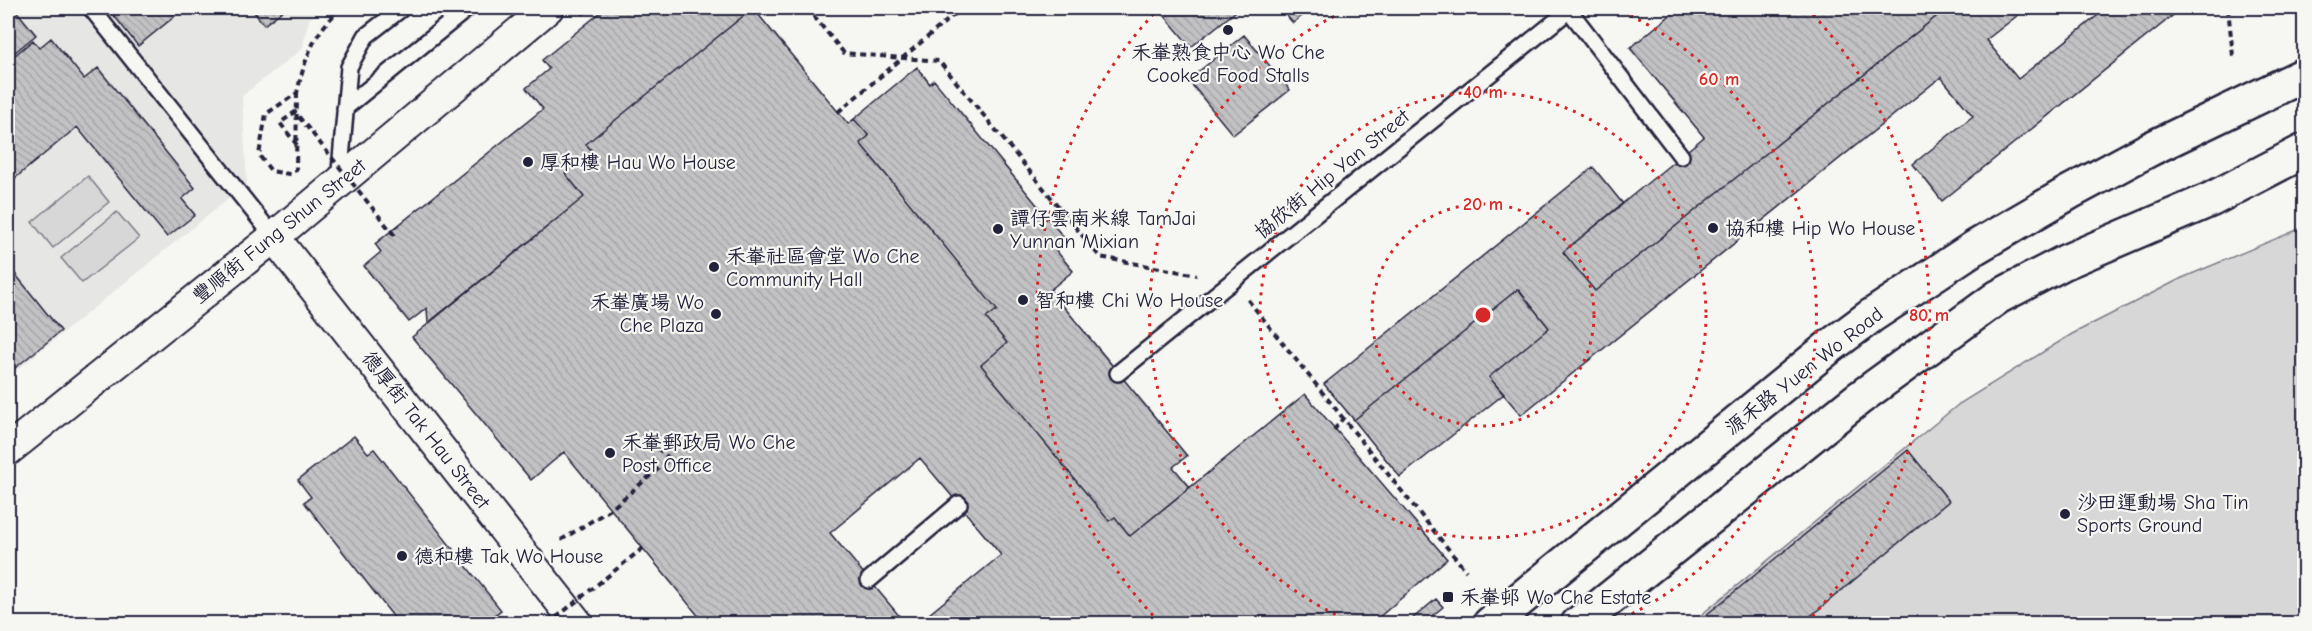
<svg xmlns="http://www.w3.org/2000/svg" width="2312" height="631" viewBox="0 0 2312 631" font-family="'Comic Neue','LXGW WenKai TC',sans-serif">
	<defs>
		<pattern id="building-back-hatch" width="6" height="6" patternUnits="userSpaceOnUse" patternTransform="scale(1.5)"><rect width="6" height="6" fill="#c2c2c4"/><path d="M-1 5l2 2M0 0l6 6M5-1l2 2" fill="none" stroke="#a6a6a9"/></pattern>
	</defs>
	<rect width="100%" height="100%" fill="#f6f6f2"/>
	<filter id="ink" filterUnits="userSpaceOnUse"><feTurbulence type="fractalNoise" baseFrequency=".0167" numOctaves="2"/><feDisplacementMap in="SourceGraphic" scale="12" xChannelSelector="R" yChannelSelector="G"/><feConvolveMatrix kernelMatrix="1 2 1 2 8 2 1 2 1" color-interpolation-filters="sRGB"/></filter>
	<g filter="url(#ink)">
		<path fill="#e6e6e4" d="M8 8H322L309 19 302 49 242 96 247 184 8 377Z"/>
		<path fill="#d7d7d7" stroke="#7c7c89" stroke-width="1.5" d="M88 176 109 202 53 248 32 222Z
			M117 212 139 238 82 283 61 258Z
			M2304 227V623L1690 624 1959 404 2072 334 2182 278Z"/>
		<path fill="url(#building-back-hatch)" stroke="#22223b" stroke-width="1.5" d="M8 8H14L36 35 8 58Z
			M108 8H169L175 16 138 46Z
			M251 8H286L264 25Z
			M606 8H753L586 144 592 151 565 173 584 197 428 323 427 308 409 322 364 266 381 252 375 244 543 109 526 88 549 69 542 60Z
			M753 8 848 124 854 119 869 136 860 143 997 310 986 318 1007 343 981 365 1109 521 1115 517 1130 536 1305 394 1447 559 1371 624H917L1001 555 920 458 830 533 906 624H705L564 452 531 480 412 337 584 197 565 173 592 151 586 144Z
			M1158 8H1240L1191 47Z
			M1280 8H1312L1293 23Z
			M1679 8H1947L1595 291 1563 252 1704 137 1630 48Z
			M1947 8H2027L1986 40 2018 79 2107 8H2182L1942 201 1913 164 1973 116 1941 77 1521 415 1489 377 1549 328 1518 289 1354 420 1324 384 1593 167 1623 204 1563 252 1595 291Z
			M1244 35 1290 90 1233 135 1188 80Z
			M51 38 84 79 98 68 195 188 182 199 195 215 167 237 77 127 8 184V61L33 40 39 48Z
			M917 67 930 84 934 80 1065 239 1054 248 1073 271 1050 290 1187 456 1173 467 1190 487 1130 536 1115 517 1109 521 981 365 1007 343 986 318 997 310 860 143 869 136 854 119Z
			M8 265 61 331 10 372 8 369Z
			M1518 289 1549 328 1489 377 1504 394 1400 477 1354 420Z
			M354 436 368 453 374 449 501 610 492 617 497 624H399L304 502 311 497 298 480Z
			M1908 450 1949 501 1801 624H1695Z
			M1436 599 1443 607 1422 624H1406Z"/>
		<g fill="none" stroke-linecap="round" stroke-linejoin="round">
			<defs>
				<path id="service" d="M91 8 274 237
					M1569 10 1681 156
					M345 108 468 8
					M339 182 349 67 366 36 402 8
					M1118 373 1572 8
					M869 580 959 504"/>
				<path id="minor" d="M274 237 578 624
					M8 450 274 237 548 8"/>
				<path id="secondary" d="M1490 624 1828 348 1871 316 1974 248 2070 192 2150 149 2304 75
					M1578 624 1858 399 1998 297 2065 262 2212 199 2304 151"/>
			</defs>
			<use href="#service" stroke="#22223b" stroke-width="20"/>
			<use href="#minor" stroke="#22223b" stroke-width="34"/>
			<use href="#secondary" stroke="#22223b" stroke-width="38"/>
			<path stroke="#22223b" stroke-width="4" stroke-dasharray="6 4.5" stroke-linecap="butt" d="M807 8 844 53 939 61 1100 257 1197 275
				M2228 8 2233 56
				M582 14 589 8
				M297 93 296 170 289 174 271 171 259 155 266 114 297 93C305 58 314 31 342 8
				M1248 300 1466 571
				M561 540 611 509 670 459 654 445"/>
			<use href="#service" stroke="#f6f6f2" stroke-width="15"/>
			<use href="#minor" stroke="#f6f6f2" stroke-width="30"/>
			<use href="#secondary" stroke="#f6f6f2" stroke-width="33"/>
			<path stroke="#22223b" stroke-width="4" stroke-dasharray="6 4.5" stroke-linecap="butt" d="M838 112 962 8
				M297 145 280 123 295 112 395 236
				M1334 430 1347 413
				M548 624 643 548"/>
		</g>
	</g>
	<g fill="none" stroke="#d62828" stroke-width="3" stroke-dasharray="3 6">
		<circle cx="1483" cy="315" r="111"/>
		<circle cx="1483" cy="315" r="223"/>
		<path d="M1352 622A334 334 0 0 1 1352 8M1614 8A334 334 0 0 1 1614 622"/>
		<path d="M1159 622A446 446 0 0 1 1159 8M1807 8A446 446 0 0 1 1807 622"/>
	</g>
	<g fill="#22223b" stroke="#f6f6f2" stroke-width="2">
		<circle cx="1228" cy="30" r="6"/>
		<circle cx="528" cy="162" r="6"/>
		<circle cx="1713" cy="228" r="6"/>
		<circle cx="998" cy="229" r="6"/>
		<circle cx="714" cy="267" r="6"/>
		<circle cx="1023" cy="300" r="6"/>
		<circle cx="716" cy="314" r="6"/>
		<circle cx="610" cy="453" r="6"/>
		<circle cx="2065" cy="514" r="6"/>
		<circle cx="402" cy="556" r="6"/>
		<rect x="1442" y="591" width="12" height="12" rx="3"/>
	</g>
	<g text-anchor="middle" dominant-baseline="central" stroke-width="4.5" stroke-linejoin="round" paint-order="stroke">
		<g font-size="20" fill="#22223b" stroke="#f6f6f2" text-anchor="start">
			<text x="1228" y="52" text-anchor="middle">禾輋熟食中心 Wo Che<tspan x="1228" dy="23">Cooked Food Stalls</tspan></text>
			<text x="540" y="162">厚和樓 Hau Wo House</text>
			<text x="1010" y="218">譚仔雲南米線 TamJai<tspan x="1010" dy="23">Yunnan Mixian</tspan></text>
			<text x="1725" y="228">協和樓 Hip Wo House</text>
			<text x="726" y="256">禾輋社區會堂 Wo Che<tspan x="726" dy="23">Community Hall</tspan></text>
			<text x="1035" y="300">智和樓 Chi Wo House</text>
			<text x="704" y="302" text-anchor="end">禾輋廣場 Wo<tspan x="704" dy="23">Che Plaza</tspan></text>
			<text x="622" y="442">禾輋郵政局 Wo Che<tspan x="622" dy="23">Post Office</tspan></text>
			<text x="2077" y="502">沙田運動場 Sha Tin<tspan x="2077" dy="23">Sports Ground</tspan></text>
			<text x="414" y="556">德和樓 Tak Wo House</text>
			<text x="1460" y="597">禾輋邨 Wo Che Estate</text>
		</g>
		<g font-size="20" fill="#22223b" stroke="#f6f6f2">
			<text transform="translate(1332 174) rotate(-39)">協欣街 Hip Yan Street</text>
			<text transform="translate(279 231) rotate(-39)">豐順街 Fung Shun Street</text>
			<text transform="translate(1804 371) rotate(-38)">源禾路 Yuen Wo Road</text>
			<text transform="translate(426 430) rotate(52)">德厚街 Tak Hau Street</text>
		</g>
	</g>
	<circle cx="1483" cy="315" r="9" fill="#d62828" stroke="#f6f6f2" stroke-width="3"/>
	<g font-size="18" text-anchor="middle" font-weight="bold" fill="#d62828" stroke="#f6f6f2" stroke-width="4.5" stroke-linejoin="round" paint-order="stroke">
		<text x="1719" y="85">60 m</text>
		<text x="1483" y="98">40 m</text>
		<text x="1483" y="210">20 m</text>
		<text x="1929" y="321">80 m</text>
	</g>
	<rect width="2312" height="631" fill="none" stroke="#f6f6f2" stroke-width="30"/>
	<rect x="15" y="15" width="2282" height="601" fill="none" stroke="#22223b" stroke-width="2" filter="url(#ink)"/>
</svg>
